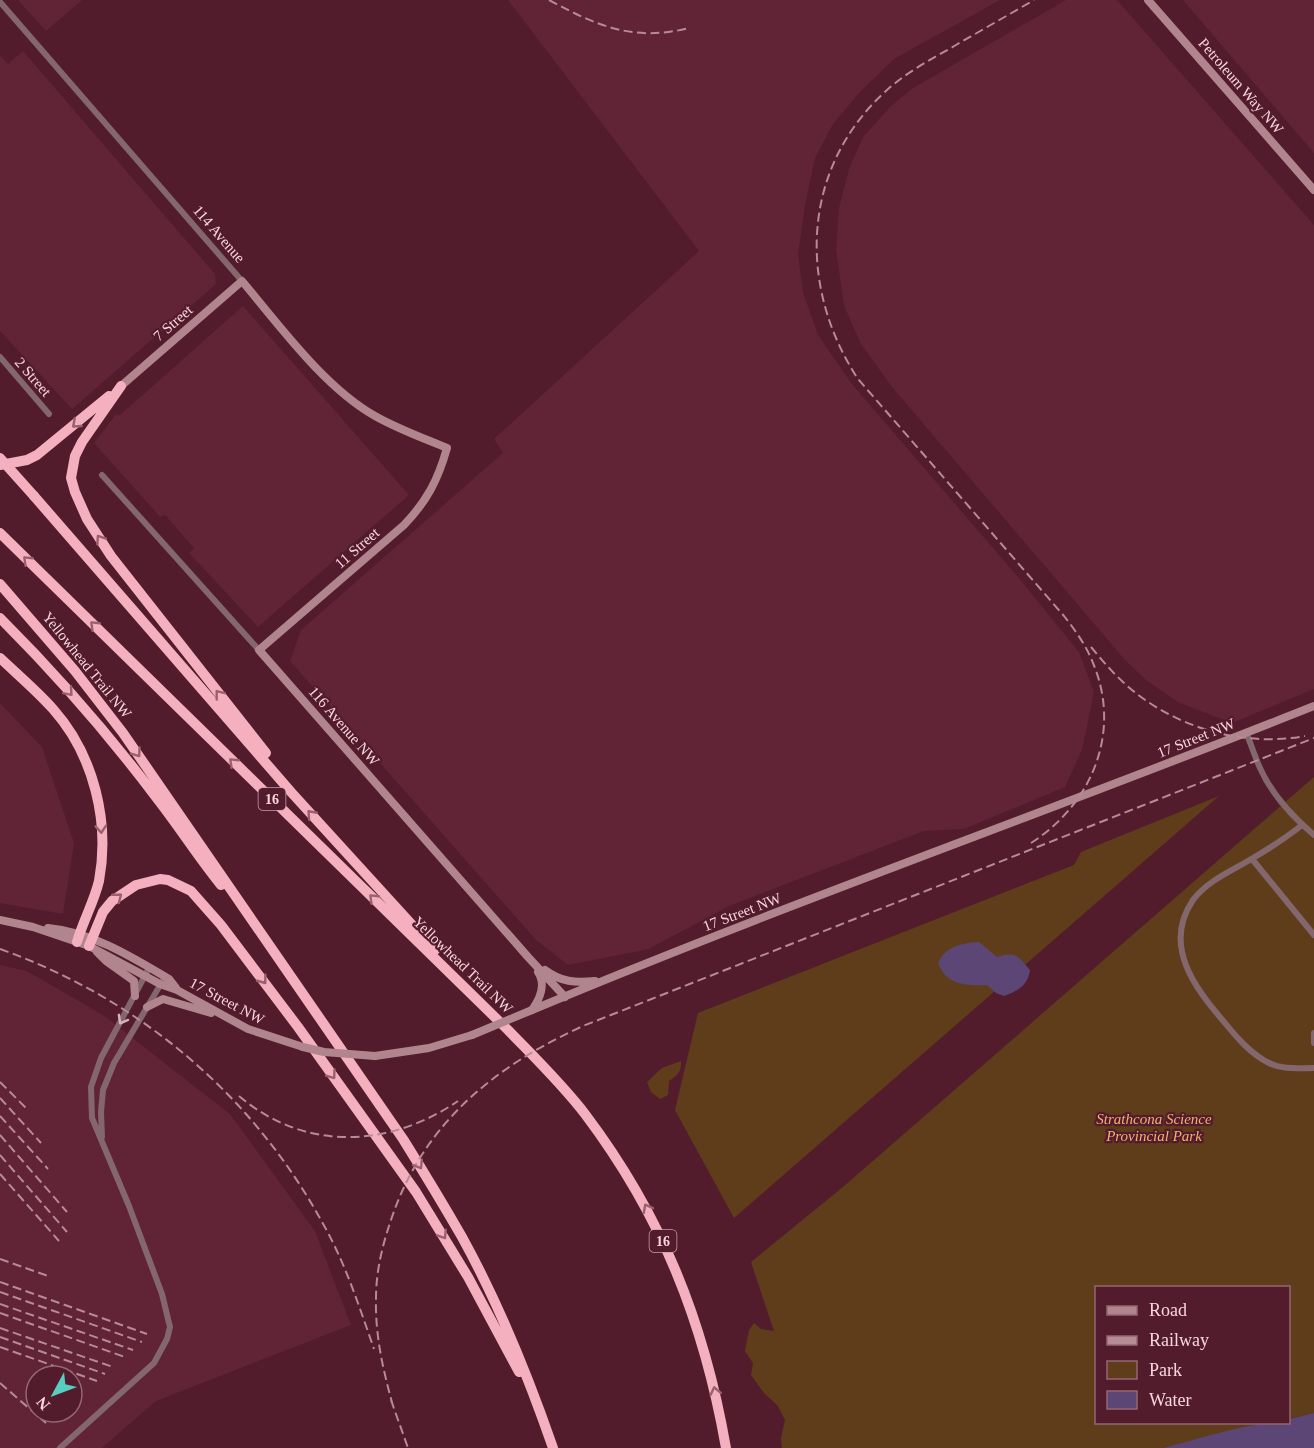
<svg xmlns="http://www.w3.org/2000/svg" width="1314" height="1448" viewBox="0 0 1314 1448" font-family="'Times New Roman',serif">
	<rect width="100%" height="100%" fill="#521c2c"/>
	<path fill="#612336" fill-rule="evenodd" d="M18 0H82L46 31Z
		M508 0H1000L894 59 859 93 833 124 815 158 805 205 798 254 803 292 818 335 852 384 1018 577 1079 652 1094 692 1082 750 1065 787 964 829 924 831 729 906 649 949 568 965 536 940 290 661 301 630 503 453 494 439 699 251Z
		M1066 0H1117L1314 225V689L1232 723 1179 703 1146 680 1125 660 892 387 861 344 844 306 836 250 839 208 849 169 863 137 890 107 913 88Z
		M1183 0H1314V153Z
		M23 51 215 274 216 284 72 409 0 331V55L8 64Z
		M243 306 409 495 258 627 189 553 194 548 165 515 160 517 94 443 116 414 120 415Z
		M0 703 42 747 74 843 63 914 0 903Z
		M0 965 27 971 103 1015 230 1114 315 1231 351 1325 156 1401 102 1448H0ZM36 1376H72V1412H36Z"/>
	<path fill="#5f3d1a" d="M1314 777V1413L1289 1419 1288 1288H1096V1422L1272 1423 1163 1448H782L781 1438 785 1420 778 1406 764 1393 751 1375 753 1363 745 1351 749 1330 754 1323 761 1329 774 1331 751 1262 843 1187Z
		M1219 796 734 1218 675 1110 698 1013 1074 865 1081 852Z
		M681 1061C682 1071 677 1076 669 1081L668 1095 660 1099 651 1092 647 1082 662 1068Z"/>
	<path fill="#5c4676" d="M979 942 997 957C1016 951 1018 956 1030 970 1028 985 1018 991 1004 996L996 993 987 985C966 986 946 985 938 963 946 946 962 943 979 942Z
		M1314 1413V1448H1163C1204 1438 1247 1422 1288 1422L1289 1419Z"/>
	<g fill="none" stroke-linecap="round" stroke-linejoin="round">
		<path stroke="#83676d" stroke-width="6" d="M0 2 242 281
			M0 357 49 414
			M102 475 259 650
			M1246 732C1251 744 1255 757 1260 768 1271 793 1293 817 1314 835
			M1302 825C1287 837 1270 848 1253 858 1232 871 1208 880 1193 900 1162 946 1195 988 1225 1023 1237 1038 1251 1054 1269 1063 1282 1070 1299 1068 1314 1068
			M1252 859 1314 935
			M1314 1033V1043
			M102 1137 101 1112 103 1090 114 1063 162 982
			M60 1448 154 1363 167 1339 170 1327 162 1294 129 1206 92 1118 91 1087 101 1058 149 968"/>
		<path stroke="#b1858e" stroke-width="8" d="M1148 0 1314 190
			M121 386 242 281C280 326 324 387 375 416 398 429 423 438 447 448 438 480 427 501 404 525L259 650 528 957 565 997
			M0 920 33 927 89 946 160 984 177 990 248 1029 303 1047
			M48 928C92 932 132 957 169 979L176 988
			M97 952 106 961 134 981 135 996
			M545 970C561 982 575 983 595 981
			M147 1007 163 999 211 1013
			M532 1010C790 902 1054 810 1314 706
			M532 1010C540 999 546 984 538 972
			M375 1056 429 1048 472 1035"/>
		<path stroke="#f4b0bf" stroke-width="10" d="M121 386 82 442 75 456 71 478 75 492 87 519 111 556 266 753
			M0 465 27 460 37 455 109 396
			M34 496 291 792 435 950
			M0 533 508 1030C534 1057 562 1084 585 1114 662 1216 704 1322 726 1448
			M0 584 75 671 123 733 403 1139C423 1171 443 1204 462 1237 499 1304 528 1376 553 1448
			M0 618C57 675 111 737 159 801 180 828 199 858 221 885
			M0 658C18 675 37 691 53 709 94 755 110 822 99 881 94 902 83 921 77 942
			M89 946 103 912 112 901 136 885 160 879 168 880 191 891 221 925 298 1027 416 1192 468 1277 519 1372"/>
		<path stroke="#b68b96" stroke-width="2" stroke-dasharray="9 4.5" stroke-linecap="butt" d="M549 0C597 26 634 42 689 28
			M1091 647C1101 659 1111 671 1123 682 1170 726 1241 748 1305 736
			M1031 843C1092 804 1122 732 1093 663 1086 645 1075 630 1064 616L858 379C797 286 801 167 887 90 908 71 932 59 956 45 982 30 1008 15 1034 0
			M0 949C138 998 252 1094 322 1222 345 1262 359 1306 374 1349
			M0 1082 28 1110
			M239 1096C305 1152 389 1148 458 1101
			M0 1098 41 1143
			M0 1116 48 1169
			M0 1135 67 1212
			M0 1155 67 1232
			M0 1174 59 1241
			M0 1259 48 1276
			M0 1282 147 1334
			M0 1292 142 1342
			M0 1304 133 1350
			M0 1313 125 1357
			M0 1328 113 1367
			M0 1337 105 1374
			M0 1347 97 1381
			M0 1383 46 1423
			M391 1400 408 1448
			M393 1406C383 1370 375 1335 376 1298 376 1270 383 1243 392 1217 424 1123 495 1066 583 1026L1314 738"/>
		<path stroke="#b1858e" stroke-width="8" d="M472 1035 532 1010
			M303 1047 324 1052 375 1056"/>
		<path stroke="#f4b0bf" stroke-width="10" d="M0 458 34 496"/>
	</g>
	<defs><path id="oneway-chevron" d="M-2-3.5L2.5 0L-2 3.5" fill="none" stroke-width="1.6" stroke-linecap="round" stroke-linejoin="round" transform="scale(1.5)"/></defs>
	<g stroke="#9b5f6e">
		<use href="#oneway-chevron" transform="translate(76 424) rotate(139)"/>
		<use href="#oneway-chevron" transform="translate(100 539) rotate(-124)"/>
		<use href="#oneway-chevron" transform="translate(27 560) rotate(-136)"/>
		<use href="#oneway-chevron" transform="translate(94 625) rotate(-136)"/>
		<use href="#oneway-chevron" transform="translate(69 692) rotate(49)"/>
		<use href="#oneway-chevron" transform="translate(219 694) rotate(-128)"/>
		<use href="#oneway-chevron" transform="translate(137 753) rotate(55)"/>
		<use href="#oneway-chevron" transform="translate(233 762) rotate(-136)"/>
		<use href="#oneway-chevron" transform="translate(311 814) rotate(-132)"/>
		<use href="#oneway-chevron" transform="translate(101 829) rotate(86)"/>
		<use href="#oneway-chevron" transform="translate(118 897) rotate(-38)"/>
		<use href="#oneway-chevron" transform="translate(373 898) rotate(-136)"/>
		<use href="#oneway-chevron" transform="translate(263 980) rotate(53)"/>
		<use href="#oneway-chevron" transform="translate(332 1075) rotate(54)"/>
		<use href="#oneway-chevron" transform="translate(419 1165) rotate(58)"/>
		<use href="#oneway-chevron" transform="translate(647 1208) rotate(-118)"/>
		<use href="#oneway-chevron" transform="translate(443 1235) rotate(57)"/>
		<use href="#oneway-chevron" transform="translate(715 1391) rotate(-102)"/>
	</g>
	<use stroke="#d6b5bb" href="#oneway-chevron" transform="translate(122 1020) rotate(119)"/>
	<g text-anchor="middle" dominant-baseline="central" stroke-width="4.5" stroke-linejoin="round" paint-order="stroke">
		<g fill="#521c2c" stroke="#c89ea8" stroke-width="1.5">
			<rect x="258.5" y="788" width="27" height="22" rx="4.5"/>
			<rect x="649.5" y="1230" width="27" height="22" rx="4.5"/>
		</g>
		<g font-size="14" font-weight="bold" fill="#fad6dd">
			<text x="272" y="799">16</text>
			<text x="663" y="1241">16</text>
		</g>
		<g font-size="15" fill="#fad6dd" stroke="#521c2c">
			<text transform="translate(1241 86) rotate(49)">Petroleum Way NW</text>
			<text transform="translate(219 234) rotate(49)">114 Avenue</text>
			<text transform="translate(173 323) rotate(-41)">7 Street</text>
			<text transform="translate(33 377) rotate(49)">2 Street</text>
			<text transform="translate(357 548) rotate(-41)">11 Street</text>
			<text transform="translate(87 665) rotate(51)">Yellowhead Trail NW</text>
			<text transform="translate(344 726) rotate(49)">116 Avenue NW</text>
			<text transform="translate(1196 738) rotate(-22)">17 Street NW</text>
			<text transform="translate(742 912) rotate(-21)">17 Street NW</text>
			<text transform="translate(463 965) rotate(44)">Yellowhead Trail NW</text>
			<text transform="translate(227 1001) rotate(28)">17 Street NW</text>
		</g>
		<g font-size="15" font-style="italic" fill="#f2b071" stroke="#521c2c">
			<text x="1154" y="1119">Strathcona Science<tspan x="1154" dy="17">Provincial Park</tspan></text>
		</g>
	</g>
	<rect x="1095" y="1286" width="195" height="138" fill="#521c2c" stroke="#956673" stroke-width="1.5"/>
	<rect x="1107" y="1306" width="30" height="9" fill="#b1858e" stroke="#956673" stroke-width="1.5"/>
	<text x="1149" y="1316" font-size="18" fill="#fad6dd">Road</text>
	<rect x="1107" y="1336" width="30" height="9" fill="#b68b96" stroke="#956673" stroke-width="1.5"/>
	<text x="1149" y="1346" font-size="18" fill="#fad6dd">Railway</text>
	<rect x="1107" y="1361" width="30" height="18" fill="#5f3d1a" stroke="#956673" stroke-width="1.5"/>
	<text x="1149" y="1376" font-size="18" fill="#fad6dd">Park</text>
	<rect x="1107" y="1391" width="30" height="18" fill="#5c4676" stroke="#956673" stroke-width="1.5"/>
	<text x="1149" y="1406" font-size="18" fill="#fad6dd">Water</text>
	<g transform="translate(54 1394) rotate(229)"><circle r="28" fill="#521c2c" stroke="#956673" stroke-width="1.5"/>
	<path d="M0-4.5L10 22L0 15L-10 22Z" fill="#58cebf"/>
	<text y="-9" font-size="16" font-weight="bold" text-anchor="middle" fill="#fad6dd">N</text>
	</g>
</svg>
